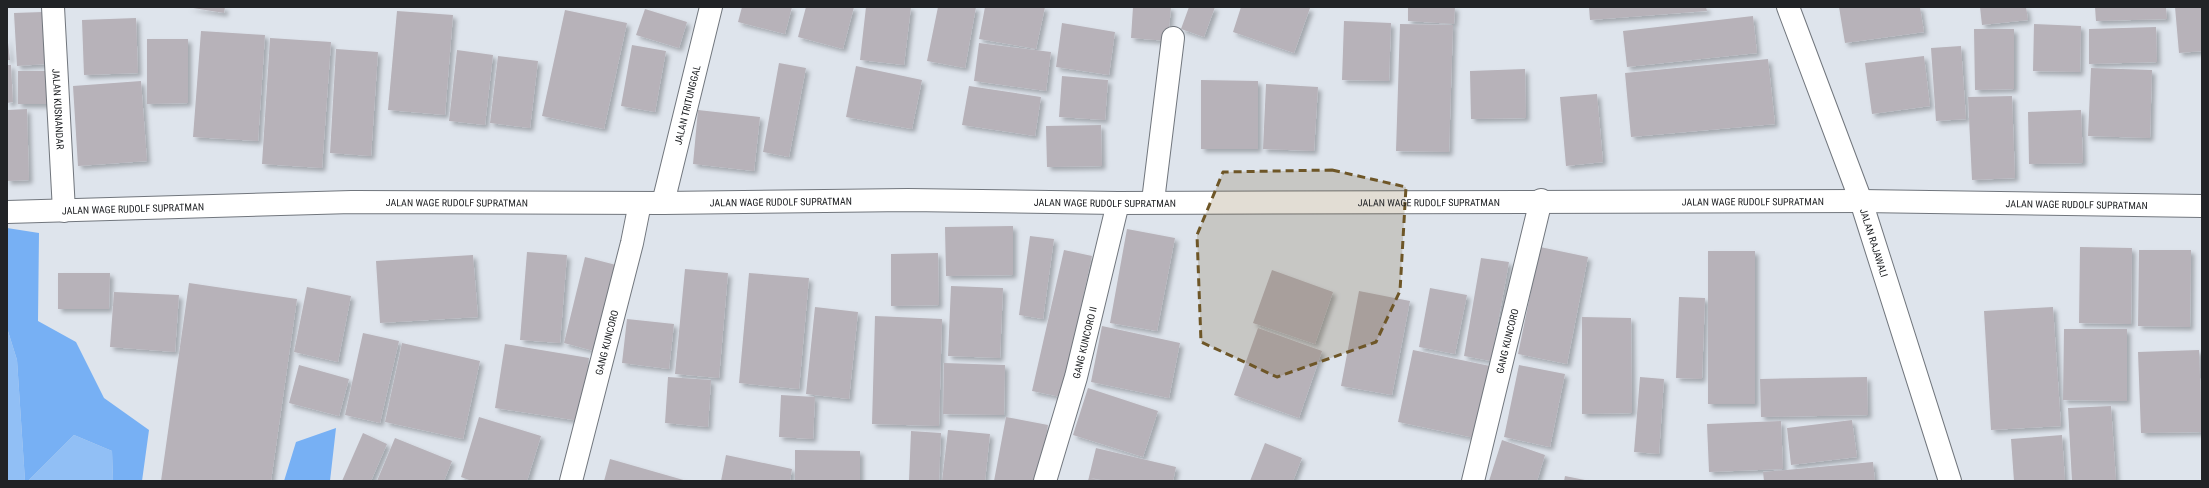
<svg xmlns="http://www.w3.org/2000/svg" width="2209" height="488" viewBox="0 0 2209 488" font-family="'Roboto Condensed',sans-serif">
	<defs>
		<filter id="shadow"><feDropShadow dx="3.5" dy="3.5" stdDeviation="2" flood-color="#0004"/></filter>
	</defs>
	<rect width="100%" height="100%" fill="#dee4ec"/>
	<path fill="#91bff5" d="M7 328 17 360 25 481H7Z
		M74 435 112 451 113 481H28Z"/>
	<path fill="#77b0f4" d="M7 228 39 233 38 321 76 342 104 398 149 430 142 481H113L112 451 74 435 28 481H25L17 360 7 328Z
		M336 428 330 481H284L296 442Z"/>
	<path fill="#b7b2b9" filter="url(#shadow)" d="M187 7H225L224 13Z
		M742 7H792L785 34 738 22Z
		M806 7H854L843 49 798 37Z
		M866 7H911L904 65 860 60Z
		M938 7H976L965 68 927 61Z
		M985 7H1045L1036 49 979 39Z
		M1133 7H1171L1168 41 1131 38Z
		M1189 7H1215L1204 37 1181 29Z
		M1241 7 1310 8 1294 53 1233 32Z
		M1408 7H1455L1454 24 1408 21Z
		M1589 7H1706L1707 11 1590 20Z
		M1839 7H1920L1924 32 1845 43Z
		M1980 7H2026L2028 20 1982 25Z
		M2095 7H2166L2167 19 2096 21Z
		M2175 7H2202V51L2179 53Z
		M645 9 687 22 679 48 636 35Z
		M565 10 627 23 604 129 542 116Z
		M397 11 453 15 445 115 388 110Z
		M43 12 46 64 17 66 14 13Z
		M1753 16 1757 53 1627 67 1623 31Z
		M136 18 138 73 84 75 82 20Z
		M1344 21 1391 23 1389 81 1342 80Z
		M1062 23 1115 32 1109 75 1056 67Z
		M1400 24 1453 25 1449 152 1396 151Z
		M2034 24 2081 26 2080 72 2033 71Z
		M2156 27 2157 62 2089 64V29Z
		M1974 29H2014V89L1975 90Z
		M201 31 265 35 258 141 193 137Z
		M7 34 10 60H7Z
		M270 38 331 42 322 168 262 164Z
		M147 39H188V103L147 104Z
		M979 43 1051 52 1046 91 974 81Z
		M632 45 666 51 655 112 621 106Z
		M1961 46 1966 119 1936 121 1931 48Z
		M336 49 378 52 371 156 330 153Z
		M457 50 493 55 485 125 449 121Z
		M498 56 538 61 530 128 490 123Z
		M1924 56 1930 106 1872 114 1865 63Z
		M1768 59 1775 124 1631 137 1625 73Z
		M779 63 806 68 789 157 763 152Z
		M7 65H11L13 102 7 103Z
		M856 66 922 80 912 129 846 117Z
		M2091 68 2152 70 2150 138 2088 136Z
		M1525 69 1526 118 1471 119 1470 71Z
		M18 71H51V104H18Z
		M1062 76 1108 80 1105 120 1059 117Z
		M1201 80 1258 81V149H1201Z
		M141 81 147 161 78 166 73 86Z
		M1266 84 1318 87 1314 151 1263 149Z
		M969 86 1041 97 1035 136 962 125Z
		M1597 94 1603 162 1566 166 1560 97Z
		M2012 96 2015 178 1972 180 1968 97Z
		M27 109 29 180 7 181V110Z
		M698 110 760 117 754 171 693 164Z
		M2081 110 2083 163 2029 164 2028 112Z
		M1101 125 1102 166 1047 167 1046 126Z
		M1013 226V275L946 276 945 227Z
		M1127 229 1175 238 1157 331 1110 323Z
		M1030 236 1054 239 1043 319 1019 315Z
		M1540 247 1588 257 1567 364 1518 354Z
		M2080 247 2132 248 2131 324 2079 323Z
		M1064 250 1092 256 1061 397 1032 391Z
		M2139 250H2191L2190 327 2138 326Z
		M1708 251H1755V404H1708Z
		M527 252 567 255 560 343 520 340Z
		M938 253 939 305 891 306V254Z
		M473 255 478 317 380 323 376 261Z
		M585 257 616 265 594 351 564 343Z
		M1481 258 1509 262 1491 361 1464 356Z
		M685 269 728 273 719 378 675 374Z
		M1272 270 1333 292 1315 344 1253 323Z
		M58 273H110L109 309H58Z
		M749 273 809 278 799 389 739 383Z
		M189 283 297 299 271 481H161Z
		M951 286 1003 288 1000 358 948 356Z
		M307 287 351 296 338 362 294 352Z
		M1430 288 1467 295 1455 354 1419 347Z
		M1359 291 1410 301 1392 395 1341 386Z
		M114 292 179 295 175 352 110 347Z
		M1679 297 1705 298 1702 379 1676 378Z
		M815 307 858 312 849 399 806 394Z
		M2053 307 2061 426 1991 430 1984 311Z
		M875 316 942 319 939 426 872 424Z
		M1582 317 1631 318 1632 413 1582 414Z
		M627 319 674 324 669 369 622 363Z
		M1102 326 1180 343 1169 398 1091 382Z
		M1258 328 1322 351 1299 418 1234 395Z
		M2064 329H2127V401L2063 400Z
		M363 333 399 341 380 423 345 415Z
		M402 343 480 361 463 439 385 422Z
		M505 344 589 358 580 421 495 408Z
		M1413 350 1490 366 1475 438 1398 422Z
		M2199 350 2202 432 2141 433 2138 352Z
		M944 363 1005 365 1004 415 943 414Z
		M299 365 349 379 339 416 289 403Z
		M1519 365 1565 374 1550 447 1504 437Z
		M668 377 711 380 708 427 665 423Z
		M1640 377 1664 379 1659 454 1634 452Z
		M1867 377 1868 415 1761 417 1760 379Z
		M1088 388 1158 411 1143 457 1073 435Z
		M781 395 815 397 813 439 779 437Z
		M2111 406 2116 481H2072L2068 408Z
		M479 417 541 436 527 481H472L461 477Z
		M1006 417 1048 425 1038 481H994Z
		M1852 420 1857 457 1791 465 1787 428Z
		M1781 421 1783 469 1709 472 1707 424Z
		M948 430 990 434 985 481H942Z
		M911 431 941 433 939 481H909Z
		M363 433 387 444 371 481H342Z
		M2062 435 2065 481H2014L2011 439Z
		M395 438 452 461 444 481H377Z
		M1502 440 1545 455 1537 481H1489Z
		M1265 443 1302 458 1293 481H1250Z
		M1096 448 1176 467 1173 481H1106L1091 478 1100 481H1088Z
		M795 450 860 451V481H795Z
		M726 455 792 469 790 481H721Z
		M610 459 687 481H604Z
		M1873 462 1875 481H1764L1763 472Z
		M1565 476 1585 480V481H1564Z"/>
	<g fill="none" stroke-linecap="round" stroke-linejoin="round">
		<defs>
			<g id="minor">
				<path id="s1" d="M53 7 64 211"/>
				<path d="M1153 201 1173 38"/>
				<path id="s2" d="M663 203 711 7"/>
				<path id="s3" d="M571 481 632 243 640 203"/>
				<path id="s4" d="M1045 481 1076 377 1118 203"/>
				<path id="s5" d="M1473 481 1541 200"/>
			</g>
			<g id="major">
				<path id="s6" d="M1788 7 1861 201 1950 481"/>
				<path id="s7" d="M7 212 352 202 663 203 908 200 1118 203 1861 201 2202 206"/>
			</g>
		</defs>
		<use href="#minor" stroke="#71767d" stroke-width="24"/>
		<use href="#major" stroke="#71767d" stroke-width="24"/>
		<use href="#minor" stroke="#fff" stroke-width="22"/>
		<use href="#major" stroke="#fff" stroke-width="22"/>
	</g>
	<path fill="#6e5627" fill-opacity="0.2" stroke="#6e5627" stroke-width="3" stroke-dasharray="8 5" stroke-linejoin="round" d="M1332 170 1406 187 1400 291 1376 342 1277 377 1201 342 1197 235 1223 172Z"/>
	<g text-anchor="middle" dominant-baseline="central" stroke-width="3" stroke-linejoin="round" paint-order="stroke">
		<g font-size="10" fill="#212326" stroke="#dee4ec">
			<text stroke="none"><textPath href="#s2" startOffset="101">JALAN TRITUNGGAL</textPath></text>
			<text stroke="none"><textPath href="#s1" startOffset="102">JALAN KUSNANDAR</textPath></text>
			<text stroke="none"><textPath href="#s7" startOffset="1422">JALAN WAGE RUDOLF SUPRATMAN</textPath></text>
			<text stroke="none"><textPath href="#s7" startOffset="1098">JALAN WAGE RUDOLF SUPRATMAN</textPath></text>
			<text stroke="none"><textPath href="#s7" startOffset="1746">JALAN WAGE RUDOLF SUPRATMAN</textPath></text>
			<text stroke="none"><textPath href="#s7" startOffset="774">JALAN WAGE RUDOLF SUPRATMAN</textPath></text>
			<text stroke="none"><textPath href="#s7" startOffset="450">JALAN WAGE RUDOLF SUPRATMAN</textPath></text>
			<text stroke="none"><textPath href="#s7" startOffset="2070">JALAN WAGE RUDOLF SUPRATMAN</textPath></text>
			<text stroke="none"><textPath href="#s7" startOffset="126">JALAN WAGE RUDOLF SUPRATMAN</textPath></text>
			<text stroke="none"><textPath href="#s6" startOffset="251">JALAN RAJAWALI</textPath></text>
			<text stroke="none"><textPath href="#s5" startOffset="144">GANG KUNCORO</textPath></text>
			<text stroke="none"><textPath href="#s3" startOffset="143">GANG KUNCORO</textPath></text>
			<text stroke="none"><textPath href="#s4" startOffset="144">GANG KUNCORO II</textPath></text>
		</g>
	</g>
	<rect width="2209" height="488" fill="none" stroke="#212326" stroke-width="16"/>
</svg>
